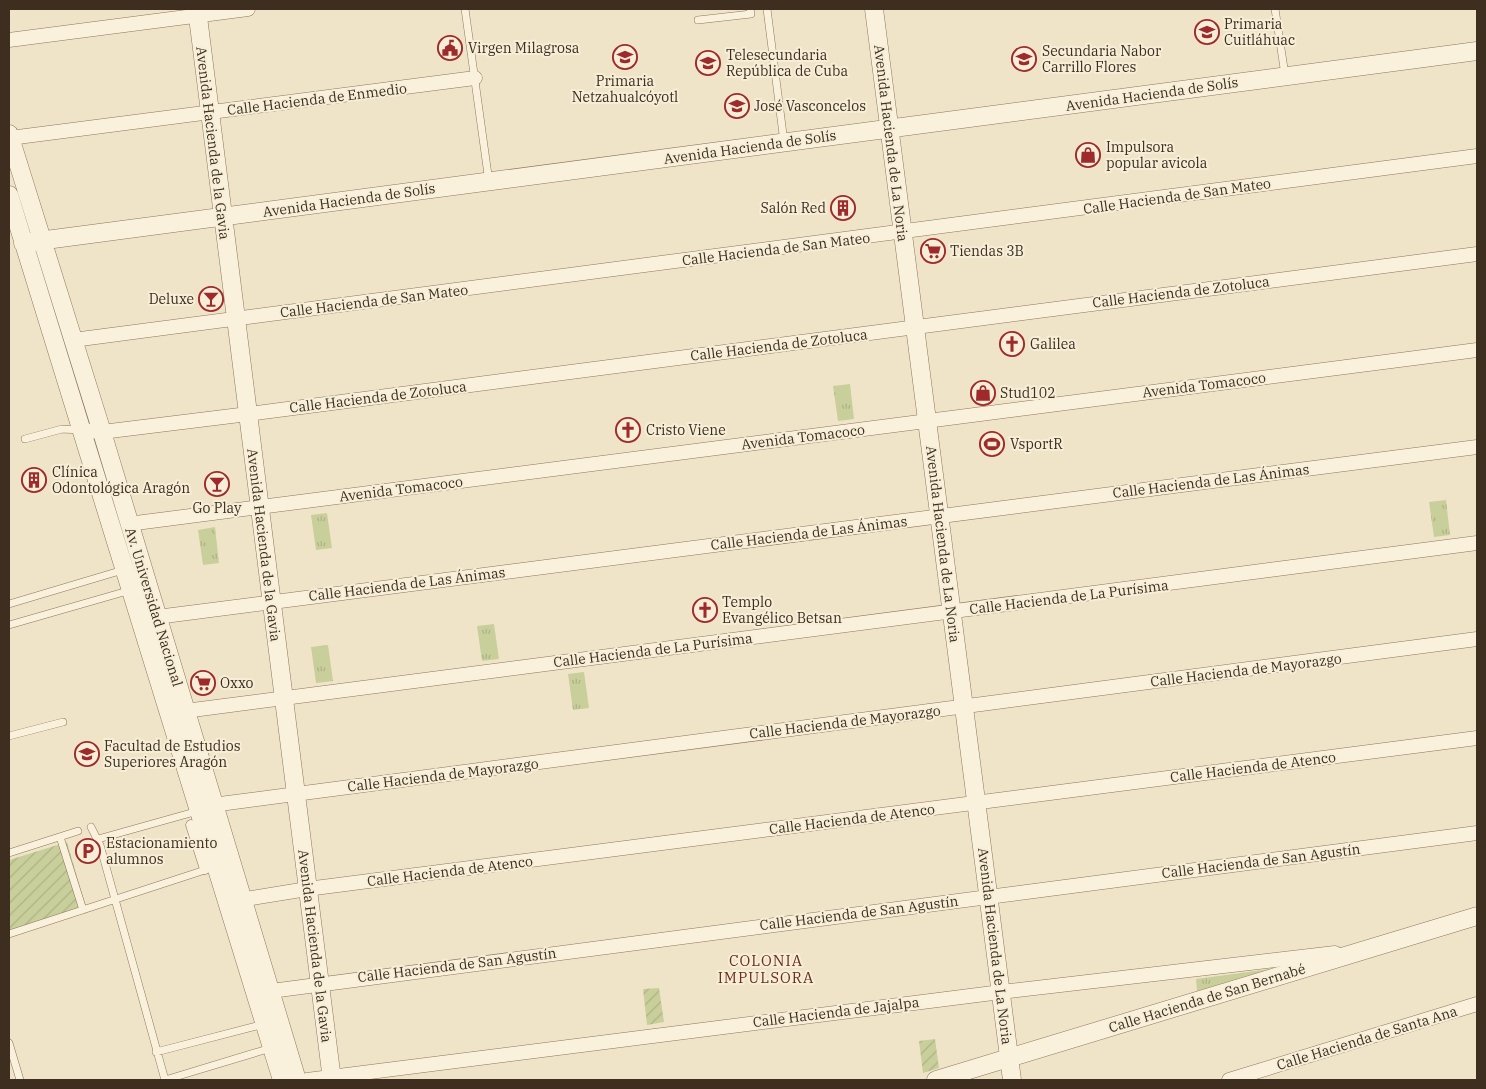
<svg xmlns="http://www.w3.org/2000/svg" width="1486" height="1089" viewBox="0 0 1486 1089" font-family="'IBM Plex Serif',serif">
	<defs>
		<pattern id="grass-tufts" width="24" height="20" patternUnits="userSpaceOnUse" patternTransform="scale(1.25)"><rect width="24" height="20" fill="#c9cf9b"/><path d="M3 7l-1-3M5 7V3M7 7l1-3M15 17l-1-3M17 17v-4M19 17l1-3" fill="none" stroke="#aeb285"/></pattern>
		<pattern id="garden-furrows" width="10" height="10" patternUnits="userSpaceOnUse" patternTransform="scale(1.25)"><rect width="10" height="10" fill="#c9cf9b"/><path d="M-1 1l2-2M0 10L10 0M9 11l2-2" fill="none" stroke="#aeb285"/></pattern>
	</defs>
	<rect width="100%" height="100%" fill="#f0e4c8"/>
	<path fill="url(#grass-tufts)" d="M850 384 854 419 838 421 833 386Z
		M1446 500 1450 535 1434 537 1429 502Z
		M327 513 332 548 316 550 311 515Z
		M215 527 219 563 203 565 198 530Z
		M494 624 499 659 482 661 477 626Z
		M328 645 333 681 316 683 311 647Z
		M584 672 589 708 573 710 568 674Z
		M1270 969 1197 991 1196 979Z"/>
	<path fill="url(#garden-furrows)" d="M67 842 87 911 9 934V860Z
		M659 988 664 1022 647 1025 643 989Z
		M935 1039 939 1068 923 1073 919 1041Z"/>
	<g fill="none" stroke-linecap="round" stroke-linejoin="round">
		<defs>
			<path id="service" d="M465 9 489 182
				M767 9 784 142
				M1275 9 1285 75
				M698 20 751 14 750 9
				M25 439 62 429 81 430
				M9 604 123 570
				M9 625 131 590
				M9 736 63 722
				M91 827 100 845 165 1080
				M60 837 83 910
				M98 839 198 811
				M9 853 78 831
				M9 934 208 869
				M9 1043 20 1080
				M156 1052 264 1024
				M165 1080 271 1048"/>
			<path id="pedestrian" d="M191 825 205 869"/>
			<path id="minor" d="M9 40 248 9
				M10 138 475 78
				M73 340 1477 156
				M81 430 102 432 248 414 1477 254
				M128 524 1477 350
				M149 618 1477 447
				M185 711 1477 543
				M212 805 1477 639
				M234 901 307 889 1477 738
				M271 991 1477 833
				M307 1080 1001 992 1335 953
				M1229 1080 1477 1004"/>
			<path id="tertiary" d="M197 9 332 1080
				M874 9 1012 1080
				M9 134 102 432 297 1080
				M9 195 282 1080
				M23 243 1477 51
				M936 1080 1477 916"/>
		</defs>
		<use href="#service" stroke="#8d765c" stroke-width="8"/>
		<use href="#pedestrian" stroke="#8d765c" stroke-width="11"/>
		<use href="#minor" stroke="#8d765c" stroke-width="15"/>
		<use href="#tertiary" stroke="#8d765c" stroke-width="19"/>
		<use href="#service" stroke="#faf1dc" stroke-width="7"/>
		<use href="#pedestrian" stroke="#faf1dc" stroke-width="10"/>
		<use href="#minor" stroke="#faf1dc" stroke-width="14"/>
		<use href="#tertiary" stroke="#faf1dc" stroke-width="18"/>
	</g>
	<defs>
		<symbol id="school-ring" viewBox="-11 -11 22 22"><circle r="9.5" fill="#f7eed8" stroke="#9e2a2b" stroke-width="1.5"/><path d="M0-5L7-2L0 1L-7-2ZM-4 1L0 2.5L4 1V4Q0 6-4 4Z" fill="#9e2a2b"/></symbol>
		<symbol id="civic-ring" viewBox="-11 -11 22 22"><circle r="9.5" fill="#f7eed8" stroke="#9e2a2b" stroke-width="1.5"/><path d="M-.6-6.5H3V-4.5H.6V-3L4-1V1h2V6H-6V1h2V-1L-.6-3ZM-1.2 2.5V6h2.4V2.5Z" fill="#9e2a2b"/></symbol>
		<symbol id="shop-ring" viewBox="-11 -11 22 22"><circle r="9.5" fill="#f7eed8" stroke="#9e2a2b" stroke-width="1.5"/><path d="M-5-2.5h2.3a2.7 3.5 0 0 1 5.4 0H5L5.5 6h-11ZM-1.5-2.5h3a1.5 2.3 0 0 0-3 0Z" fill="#9e2a2b"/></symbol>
		<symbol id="building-ring" viewBox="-11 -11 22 22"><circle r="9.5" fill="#f7eed8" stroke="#9e2a2b" stroke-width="1.5"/><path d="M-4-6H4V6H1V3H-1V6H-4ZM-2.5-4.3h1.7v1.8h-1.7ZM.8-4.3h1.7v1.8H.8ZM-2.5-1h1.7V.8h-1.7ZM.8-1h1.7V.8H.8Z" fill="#9e2a2b"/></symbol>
		<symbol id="supermarket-ring" viewBox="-11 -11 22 22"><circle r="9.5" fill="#f7eed8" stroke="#9e2a2b" stroke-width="1.5"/><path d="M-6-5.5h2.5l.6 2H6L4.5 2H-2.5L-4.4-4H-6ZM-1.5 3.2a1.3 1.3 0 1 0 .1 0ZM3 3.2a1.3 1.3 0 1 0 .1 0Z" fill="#9e2a2b"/></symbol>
		<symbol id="bar-ring" viewBox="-11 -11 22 22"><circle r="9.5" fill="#f7eed8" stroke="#9e2a2b" stroke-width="1.5"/><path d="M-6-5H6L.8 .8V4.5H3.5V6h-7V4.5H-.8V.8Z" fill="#9e2a2b"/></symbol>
		<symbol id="church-ring" viewBox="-11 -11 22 22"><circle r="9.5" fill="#f7eed8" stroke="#9e2a2b" stroke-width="1.5"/><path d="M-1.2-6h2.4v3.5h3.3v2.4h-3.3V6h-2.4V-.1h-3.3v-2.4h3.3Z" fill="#9e2a2b"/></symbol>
		<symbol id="stadium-ring" viewBox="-11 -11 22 22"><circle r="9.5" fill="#f7eed8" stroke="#9e2a2b" stroke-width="1.5"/><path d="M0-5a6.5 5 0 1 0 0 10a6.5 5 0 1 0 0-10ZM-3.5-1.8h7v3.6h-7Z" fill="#9e2a2b"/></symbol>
		<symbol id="parking-ring" viewBox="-11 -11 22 22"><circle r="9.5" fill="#f7eed8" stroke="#9e2a2b" stroke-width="1.5"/><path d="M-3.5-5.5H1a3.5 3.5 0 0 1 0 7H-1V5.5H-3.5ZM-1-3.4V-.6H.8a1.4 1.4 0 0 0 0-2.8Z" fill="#9e2a2b"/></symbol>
	</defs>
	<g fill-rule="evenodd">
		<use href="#school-ring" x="1193" y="18" width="28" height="28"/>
		<use href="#civic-ring" x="436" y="34" width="28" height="28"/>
		<use href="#school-ring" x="611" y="43" width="28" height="28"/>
		<use href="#school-ring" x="1010" y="45" width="28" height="28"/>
		<use href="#school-ring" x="694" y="49" width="28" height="28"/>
		<use href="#school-ring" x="723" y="92" width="28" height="28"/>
		<use href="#shop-ring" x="1074" y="141" width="28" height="28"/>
		<use href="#building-ring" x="829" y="194" width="28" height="28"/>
		<use href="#supermarket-ring" x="919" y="237" width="28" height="28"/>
		<use href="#bar-ring" x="197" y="285" width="28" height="28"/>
		<use href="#church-ring" x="998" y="330" width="28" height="28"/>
		<use href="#shop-ring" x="969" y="379" width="28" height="28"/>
		<use href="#church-ring" x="614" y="416" width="28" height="28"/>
		<use href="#stadium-ring" x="978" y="430" width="28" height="28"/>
		<use href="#building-ring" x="20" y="466" width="28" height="28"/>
		<use href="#bar-ring" x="203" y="470" width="28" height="28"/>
		<use href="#church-ring" x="691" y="596" width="28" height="28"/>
		<use href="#supermarket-ring" x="189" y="669" width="28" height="28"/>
		<use href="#school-ring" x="73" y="740" width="28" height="28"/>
		<use href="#parking-ring" x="74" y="837" width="28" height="28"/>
	</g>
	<g text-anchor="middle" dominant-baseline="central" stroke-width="4" stroke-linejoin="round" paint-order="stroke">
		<g font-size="14" fill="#3d2e20" stroke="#f7eed8" text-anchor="start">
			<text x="1224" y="24">Primaria<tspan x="1224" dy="16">Cuitláhuac</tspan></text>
			<text x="468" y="48">Virgen Milagrosa</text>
			<text x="1042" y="51">Secundaria Nabor<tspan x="1042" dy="16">Carrillo Flores</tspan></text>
			<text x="726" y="55">Telesecundaria<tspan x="726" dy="16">República de Cuba</tspan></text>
			<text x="625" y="81" text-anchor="middle">Primaria<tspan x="625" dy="16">Netzahualcóyotl</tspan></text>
			<text x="754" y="106">José Vasconcelos</text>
			<text x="1106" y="147">Impulsora<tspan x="1106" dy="16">popular avicola</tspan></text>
			<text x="826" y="208" text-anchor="end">Salón Red</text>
			<text x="950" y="251">Tiendas 3B</text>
			<text x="194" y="299" text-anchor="end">Deluxe</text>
			<text x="1030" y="344">Galilea</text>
			<text x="1000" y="393">Stud102</text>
			<text x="646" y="430">Cristo Viene</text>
			<text x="1010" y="444">VsportR</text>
			<text x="52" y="472">Clínica<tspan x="52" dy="16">Odontológica Aragón</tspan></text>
			<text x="217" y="508" text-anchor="middle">Go Play</text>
			<text x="722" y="602">Templo<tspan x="722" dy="16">Evangélico Betsan</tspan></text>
			<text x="220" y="683">Oxxo</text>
			<text x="104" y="746">Facultad de Estudios<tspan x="104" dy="16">Superiores Aragón</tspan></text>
			<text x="106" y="843">Estacionamiento<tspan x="106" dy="16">alumnos</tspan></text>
		</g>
		<g font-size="14" fill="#3d2e20" stroke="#f7eed8">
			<text transform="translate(1152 94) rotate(-8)">Avenida Hacienda de Solís</text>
			<text transform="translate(317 99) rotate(-7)">Calle Hacienda de Enmedio</text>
			<text transform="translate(213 143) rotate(83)">Avenida Hacienda de la Gavia</text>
			<text transform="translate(891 143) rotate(83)">Avenida Hacienda de La Noria</text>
			<text transform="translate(750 147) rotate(-8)">Avenida Hacienda de Solís</text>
			<text transform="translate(1177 196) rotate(-8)">Calle Hacienda de San Mateo</text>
			<text transform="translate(349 200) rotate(-8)">Avenida Hacienda de Solís</text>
			<text transform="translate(776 249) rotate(-7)">Calle Hacienda de San Mateo</text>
			<text transform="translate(1181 292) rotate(-7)">Calle Hacienda de Zotoluca</text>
			<text transform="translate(374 301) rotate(-7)">Calle Hacienda de San Mateo</text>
			<text transform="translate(779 345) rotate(-7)">Calle Hacienda de Zotoluca</text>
			<text transform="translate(1204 385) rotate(-7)">Avenida Tomacoco</text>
			<text transform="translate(378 397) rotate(-7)">Calle Hacienda de Zotoluca</text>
			<text transform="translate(803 437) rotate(-7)">Avenida Tomacoco</text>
			<text transform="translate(1211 481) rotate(-7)">Calle Hacienda de Las Ánimas</text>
			<text transform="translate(401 489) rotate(-7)">Avenida Tomacoco</text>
			<text transform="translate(809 533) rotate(-7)">Calle Hacienda de Las Ánimas</text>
			<text transform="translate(943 544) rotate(83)">Avenida Hacienda de La Noria</text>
			<text transform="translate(264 545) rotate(83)">Avenida Hacienda de la Gavia</text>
			<text transform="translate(407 584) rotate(-7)">Calle Hacienda de Las Ánimas</text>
			<text transform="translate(1069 597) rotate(-7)">Calle Hacienda de La Purísima</text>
			<text transform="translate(154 607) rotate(73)">Av. Universidad Nacional</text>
			<text transform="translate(653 650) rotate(-7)">Calle Hacienda de La Purísima</text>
			<text transform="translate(1246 670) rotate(-7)">Calle Hacienda de Mayorazgo</text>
			<text transform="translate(845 722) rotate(-7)">Calle Hacienda de Mayorazgo</text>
			<text transform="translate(1253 767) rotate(-7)">Calle Hacienda de Atenco</text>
			<text transform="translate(443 775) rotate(-7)">Calle Hacienda de Mayorazgo</text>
			<text transform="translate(852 819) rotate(-7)">Calle Hacienda de Atenco</text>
			<text transform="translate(1261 861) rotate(-7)">Calle Hacienda de San Agustín</text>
			<text transform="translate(450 871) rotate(-7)">Calle Hacienda de Atenco</text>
			<text transform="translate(859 913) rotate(-7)">Calle Hacienda de San Agustín</text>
			<text transform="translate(315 946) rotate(83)">Avenida Hacienda de la Gavia</text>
			<text transform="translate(995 946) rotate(83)">Avenida Hacienda de La Noria</text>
			<text transform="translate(457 965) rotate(-7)">Calle Hacienda de San Agustín</text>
			<text transform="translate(1207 998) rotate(-17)">Calle Hacienda de San Bernabé</text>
			<text transform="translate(836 1012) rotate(-7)">Calle Hacienda de Jajalpa</text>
			<text transform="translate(1367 1038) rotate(-17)">Calle Hacienda de Santa Ana</text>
		</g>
		<g font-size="15" letter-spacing="1" fill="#6b2e1e" stroke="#f7eed8">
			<text x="766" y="960">COLONIA<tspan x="766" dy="17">IMPULSORA</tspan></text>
		</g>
	</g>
	<rect width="1486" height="1089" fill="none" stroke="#3d2e20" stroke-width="20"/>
</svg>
